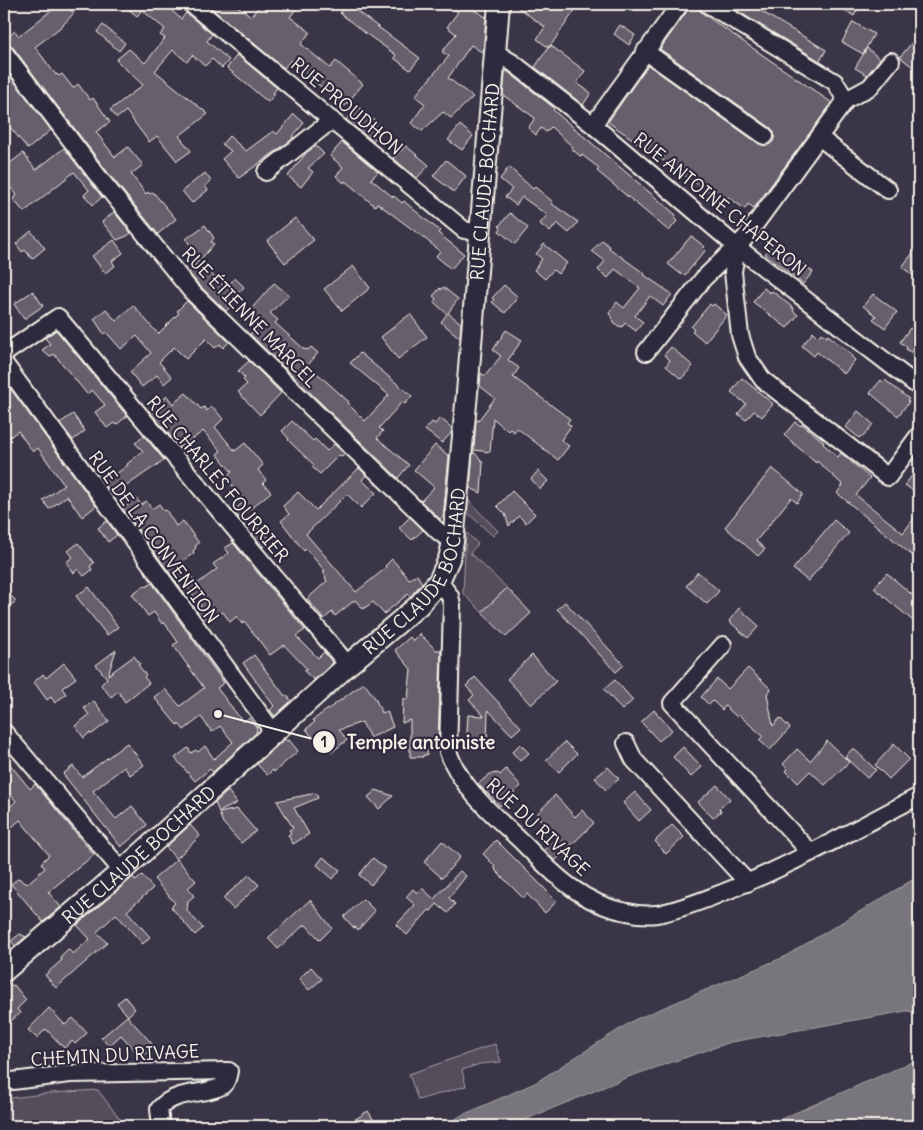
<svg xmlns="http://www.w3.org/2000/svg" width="923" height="1130" viewBox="0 0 923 1130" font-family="Delius,sans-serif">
	<rect width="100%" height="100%" fill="#3b3647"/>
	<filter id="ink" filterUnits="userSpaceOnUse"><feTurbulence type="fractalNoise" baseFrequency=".02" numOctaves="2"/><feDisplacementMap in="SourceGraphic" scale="10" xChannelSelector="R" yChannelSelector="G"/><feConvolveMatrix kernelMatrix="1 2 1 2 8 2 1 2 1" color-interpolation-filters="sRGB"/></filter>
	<g filter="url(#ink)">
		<path fill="#534e5c" stroke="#a4a0a2" d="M468 500 498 531 493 536 467 512Z
			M466 532 478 544 470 553 507 588 482 612 463 593Z
			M495 1044 501 1062 480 1064 462 1070 466 1086 418 1100 409 1074Z
			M98 1090 125 1126H4V1099L51 1093Z"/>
		<path fill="#78747b" stroke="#aaa6a7" d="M919 876V1012L906 1011 731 1042 628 1077 510 1126H446L460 1116 535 1083 634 1020 784 957Z
			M919 1059V1126H765Z"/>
		<path fill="#65616c" stroke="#f4f1e8" d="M46 4H63L74 13 62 26 35 47 56 75 57 74 59 76 62 74 73 88 78 84 90 100 93 98 110 122 96 132 115 157 128 147 143 165 131 174 146 194 148 192 150 194 153 192 176 219 158 234 109 174 12 46 4 42V40L15 31 19 36 53 9Z
			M122 4H160L167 10 169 8 181 19 186 13 212 34 207 41 229 60 222 68 212 59 205 66 192 55 187 62 173 50 155 71 208 114 179 136 191 151 177 161 157 136 149 142 126 111 117 118 110 110 143 85 116 60 129 49 145 63 165 38 160 35 165 29 142 10 137 16Z
			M206 4H235L251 16 261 4H290L296 9 290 17 310 32 301 44 330 68 336 61 363 84 345 106 305 74 307 72 291 60 284 68Z
			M347 4 420 58 410 70 394 58 396 55 361 30 340 13Z
			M445 4H464L486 17 483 53 471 45 448 78 473 97 451 118 443 112 422 131 411 123 425 104 415 96 449 56 442 52 456 34 447 27 458 12Z
			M513 4H565L575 10 549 48 537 39 545 27Z
			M690 4H697L698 8 702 13 832 103 754 208 748 204 745 209 728 197 724 203 608 122 648 65 759 144 769 145 773 141 774 132 771 128 660 49 688 10Z
			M726 4H763L759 10 826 50 820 61Z
			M833 4H860L854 16Z
			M853 22 874 34 863 54 842 42Z
			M103 25 125 43 119 51 97 32Z
			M620 25 635 35 629 45 614 34Z
			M919 34V72L900 57Z
			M550 45 585 71 577 83 591 93 583 105 535 67Z
			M867 48 880 59 867 75 855 68Z
			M237 55 277 88 273 93 275 94 268 102 227 68Z
			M4 68 51 130 28 149 9 126 4 130Z
			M507 71 554 108 553 110 676 215 674 218 677 221 669 231 597 171 599 168 582 155 580 156 572 149 573 147 551 127 546 132 541 128 536 135 528 128 535 118 503 95 505 73Z
			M358 106 377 123 374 127 380 132 373 141 346 120Z
			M294 114 304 123 292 137 294 138 239 178 222 159 231 151 222 144 229 136 246 151 273 131 277 134Z
			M460 125 473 136 462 150 448 140Z
			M342 142 378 172 371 179 393 197 394 196 402 203 404 201 413 209 440 231 438 233 464 254 451 269 436 256 440 251 424 238 377 203 375 206 345 181 344 183 336 176 343 167 330 156Z
			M316 146 324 154 308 168 313 172 301 187 288 176 307 152Z
			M406 146 429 165 417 178 393 158Z
			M64 148 102 197 93 205 84 195 89 190 74 172 24 212 13 199 17 195 4 180V168L23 153 36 170Z
			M446 160 466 176 454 192 433 176Z
			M509 167 533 189 535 187 553 202 552 204 578 222 569 233 557 223 550 232 540 224 547 215 522 197 516 205 505 197 512 189 500 179Z
			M205 173 211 181 205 186 208 190 192 203 182 191Z
			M114 212 131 233 127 236 117 240 102 222Z
			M510 213 528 228 515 244 499 231 501 228 499 226Z
			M295 218 314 240 285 263 267 241Z
			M205 225 214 238 211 242 214 244 200 260 186 239Z
			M31 231 45 248 32 259 25 250 22 252 16 244Z
			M691 236 705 247 703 249 705 251 685 275 683 273 682 275 668 264Z
			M114 240 123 253 112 261 115 266 105 273 92 256Z
			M602 240 610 247 609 248 645 274 644 275 672 294 663 306 650 296 635 316 643 322 636 331 625 323 622 327 616 325 609 313 617 302 624 308 640 288 615 269 608 278 598 270 605 261 592 251Z
			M775 242 813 272 803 284 765 254Z
			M544 244 567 263 558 274 553 270 545 279 534 270 542 259 536 254Z
			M919 245V280L902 267Z
			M198 261 226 288 235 278 244 287 232 300 235 302 226 311 198 284 189 273Z
			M353 266 370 288 342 311 324 289Z
			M274 283 289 295 270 313 278 320 275 323 305 350 306 349 308 350 311 347 318 353 308 365 349 402 347 403 365 421 389 395 350 363 360 353 412 396 405 404 402 402 379 428 383 431 377 438 409 465 398 478 250 334 257 327 245 316Z
			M504 285 518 297 505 313 492 302 494 300 492 298Z
			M443 287 458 299 448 313 461 323 460 338 441 322 447 314 434 302 436 299 433 296 440 288 441 290Z
			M764 288 770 293 772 291 780 297 794 309 793 311 798 315 787 328 753 302Z
			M33 291 43 306 24 319 14 304Z
			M873 294 897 312 885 328 873 319 876 316 863 306Z
			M187 301 229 342 223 348 220 344 215 348 206 339 186 359 174 347 159 362 172 377 164 384 157 375 142 387 130 372 151 353 137 336 121 349 106 332 104 334 94 319 106 309 116 321 133 305 158 334 179 313 177 311Z
			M710 304 712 306 714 304 727 315 705 342 692 331 694 329 691 327Z
			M410 314 427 337 398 359 381 337Z
			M910 328 919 334V349L915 355 906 349 907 347 900 342Z
			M56 330 127 416 116 425 114 423 107 428 95 412 105 405 92 390 87 394 54 354 50 357 42 350 50 344 45 338Z
			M506 330 522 340 508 360 519 368 513 377 570 419 567 423 571 426 561 440 569 446 558 460 517 428 514 432 510 429 508 431 493 418 490 452 474 450 476 420 478 421 495 398 480 386 481 373 485 376 501 356 493 350Z
			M813 332 818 337 821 333 827 337 828 335 852 355 851 356 855 360 844 374 817 352 814 356 802 346Z
			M671 347 693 366 681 379 666 366 670 360 664 355Z
			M249 361 281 393 260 415 238 392 247 384 243 380 245 378 238 371Z
			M742 378 773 404 762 417 754 411 746 420 738 414 746 404 731 392Z
			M4 380 96 506 82 517 67 496 49 509 43 500 64 485 38 448 33 452 18 431 4 441Z
			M881 380 883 382 885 380 909 399 907 401 909 402 898 416 870 393Z
			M186 393 201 409 204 407 207 411 212 406 223 419 215 427 235 451 245 443 263 465 258 470 266 480 263 483 271 492 239 518 233 511 245 501 226 478 232 472 217 454 221 451 203 431 184 446 183 445 180 447 149 411 167 396 173 404Z
			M858 411 873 424 863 437 861 436 859 438 846 427Z
			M73 414 85 431 73 440 60 423Z
			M440 418 452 428 451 433 442 443 425 430 432 422 435 424Z
			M292 421 313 441 315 439 327 451 334 444 345 454 342 457 339 455 320 474 312 467 314 465 288 440 289 439 282 431Z
			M795 422 801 426 802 424 824 442 823 444 838 457 841 453 870 478 856 495 903 533 919 512V561L837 493 843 485 817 461 816 463 784 435Z
			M144 436 164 460 125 487 124 485 112 494 104 483 128 465 127 464 143 451 135 443Z
			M435 445 449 456 443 517 440 519 421 501 434 487 414 470Z
			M473 451 483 462 481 493 470 488Z
			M919 466V495L905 485Z
			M359 468 366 475 362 480 376 493 361 508 347 494 306 534 356 592 386 568 385 566 392 559 409 579 417 575 422 583 410 597 408 594 384 614 373 602 363 609 355 600 335 616 332 612 324 619 307 599 327 581 325 578 326 577 323 572 325 571 306 549 304 551 281 521 289 514 283 506 298 492 316 510Z
			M772 468 803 494 797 503 791 498 756 541 765 549 758 556 725 527Z
			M538 471 548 481 540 489 531 479Z
			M512 491 535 514 526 523 519 516 509 526 505 514 497 506Z
			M136 498 141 505 146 501 152 509 159 504 164 511 166 510 176 526 183 521 199 543 195 546 196 548 193 551 194 553 181 562 197 584 217 569 213 564 229 553 225 548 233 543 305 630 296 636 318 658 324 652 333 663 314 680 304 671 307 669 284 645 270 655 245 622 242 624 237 616 230 622 223 612 208 622 198 608 201 606 182 580 177 583 123 509Z
			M410 517 423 530 412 540 399 528Z
			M834 520 849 533 808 581 793 569Z
			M107 521 117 535 108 542 98 528Z
			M260 527 271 540 263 547 252 534Z
			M78 543 94 563 90 566 92 570 84 576 78 569 74 573 66 562 73 557 68 551Z
			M698 572 719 591 707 604 686 586Z
			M887 573 919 601V626L874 588Z
			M152 583 224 683 217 688 243 722 249 718 257 728 256 733 213 772 210 769 195 781 175 758 188 748 191 753 196 750 198 752 205 746 214 759 233 742 220 726 212 732 201 717 184 730 179 724 177 725 154 697 165 689 180 706 204 688 173 645 178 642 164 622 162 624 154 612 148 616 132 594 145 585 146 587Z
			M89 587 118 627 107 635 76 596Z
			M507 588 531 613 506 637 482 612Z
			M4 596H11L16 601 4 611Z
			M565 602 624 665 616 672 557 609Z
			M739 608 759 626 748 638 729 621Z
			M420 634 436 650H441L438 745 427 750V755H423V757H410V720L402 723 403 699H408L411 669 395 650 410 637 413 641Z
			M116 650 108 675 134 656 140 664 138 665 146 675 144 677 149 683 125 702 118 691 111 697 101 685 107 678 96 665Z
			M254 655 285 696 287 695 291 701 275 716 270 710 274 706 243 663Z
			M532 655 556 681 531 705 507 679Z
			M64 663 76 678 62 688 66 694 55 703 51 697 47 700 34 682 43 674 46 678Z
			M748 668 771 689 767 694 773 726 780 718 790 728 770 750 759 740 763 736 739 715 737 717 725 706 722 710 713 701 709 705 701 697 717 679 728 689Z
			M475 677 521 727 512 735 488 710 487 748 466 747 468 715 484 716 469 700 474 695 466 686Z
			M615 680 633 700 622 710 604 689Z
			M364 683 375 698 382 713 387 711 393 727 370 738 362 722 339 730 347 740 332 752 318 734 313 738 306 729 315 722 313 720Z
			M94 701 109 721 92 734 89 733 84 738 75 726 89 715 84 708Z
			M654 710 672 730 659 741 641 722Z
			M285 739 287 741 289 740 298 751 274 772 273 770 267 775 257 764Z
			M827 741 849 762 825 785 810 771 798 783 786 771 788 769 783 764 797 749 810 761Z
			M565 742 577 754 559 772 546 760Z
			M127 743 144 765 130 775 124 767 93 791 116 819 132 806 147 825 121 847 63 774 73 766 82 777Z
			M520 744 529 753 520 761 512 752Z
			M894 744 909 759 889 779 875 765Z
			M683 747 702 767 691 777 673 757Z
			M853 748 876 770 867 778 845 757Z
			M4 757 30 789 35 784 94 855 48 892 61 907 43 922 11 884 19 878 24 883 25 882 27 884 45 868 41 863 49 855 20 820 4 834V813L16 801 4 787Z
			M608 767 619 779 606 790 595 778Z
			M506 769 521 786 500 806 478 784 490 774 498 773 500 775Z
			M717 785 730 799 719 809 721 811 713 818 698 802Z
			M376 790 393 796 379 809 368 797Z
			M228 791 237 803 219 812 215 803Z
			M635 792 651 810 639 821 623 803Z
			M316 793 318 798 294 808 309 834 293 844 288 835 291 833 289 830 293 828 277 801Z
			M555 795 575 817 582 810 594 823 555 861 544 850 558 838 536 815Z
			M237 809 256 831 241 843 223 823 219 813Z
			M190 825 200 836 176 859 166 847Z
			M672 825 684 837 666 854 655 841Z
			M496 840 557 901 545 913 527 894 523 898 496 871 494 865 483 854Z
			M442 841 460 857 442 878 424 862Z
			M323 857 340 870 333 879 317 865Z
			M373 858 385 868 371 885 359 875Z
			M177 859 196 881 188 888 194 896 188 901 187 911 203 928 195 935 171 907 175 903 154 879Z
			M460 871 466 876 449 898 455 904 448 913 437 904 431 911 429 910 407 935 396 925 415 905 406 897 413 889 417 893 422 888 434 899Z
			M142 875 153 888 127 911 150 937 143 944 116 914 97 932 107 943 56 988 45 975 62 960 60 957 68 949 73 954 90 939 77 925 133 877 136 881Z
			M249 875 259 885 233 909 223 898Z
			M363 899 375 911 358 930 356 927 354 928 344 917Z
			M310 900 332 928 320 940 306 925H304L278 949 268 938Z
			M20 934 26 937 15 946 11 941Z
			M311 967 322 979 309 990 299 979Z
			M9 983 12 986 14 985 26 1000 17 1009 20 1013 4 1027V988Z
			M125 997 135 1009 128 1016 117 1003Z
			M49 1008 65 1025 73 1018 87 1033 75 1044 72 1041 64 1048 46 1029 37 1038 28 1030Z
			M127 1016 154 1046 142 1058 121 1035 109 1046 101 1038Z
			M368 1111 375 1122 369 1126H345Z"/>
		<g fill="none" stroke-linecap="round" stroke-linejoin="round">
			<defs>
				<path id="minor" d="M191 4 464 230 480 233
					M707 4 835 82 846 100
					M645 51 765 136
					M4 52 101 180 191 291 439 532 453 542
					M495 52 513 63 593 125 737 247 919 387
					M593 125 680 4
					M819 137 888 190
					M266 172 332 120
					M737 247 733 272 740 335 747 357 763 380 888 477 919 435
					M646 352 703 279 745 238 846 100 870 87 891 61
					M4 354 58 317 348 665
					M4 363 274 733
					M439 581 450 596 452 605 448 752C462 790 495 816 524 844 553 874 584 905 627 912 635 914 648 915 657 914 679 910 701 901 722 893 790 866 854 830 919 796
					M723 645 672 703 811 853
					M4 732 122 871
					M626 743 634 760 748 883
					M4 1082 70 1074 229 1071C228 1076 227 1082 223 1085 219 1089 212 1089 207 1091 190 1094 170 1095 159 1109L161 1126"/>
				<g id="major">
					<path id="s1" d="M4 971 122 871 348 665 419 605 439 581 449 559 453 542 467 393 499 4"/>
				</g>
			</defs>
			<use href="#minor" stroke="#f4f1e8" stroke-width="20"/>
			<use href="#major" stroke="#f4f1e8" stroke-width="24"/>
			<use href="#minor" stroke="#2f2a3d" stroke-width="16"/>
			<use href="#major" stroke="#2f2a3d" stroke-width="20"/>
		</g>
	</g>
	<g text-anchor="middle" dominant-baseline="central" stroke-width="4.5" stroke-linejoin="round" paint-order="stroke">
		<g font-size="18" fill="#f4f1e8" stroke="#2f2a3d">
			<text transform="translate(347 106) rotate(40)">RUE PROUDHON</text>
			<text stroke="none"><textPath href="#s1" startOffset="988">RUE CLAUDE BOCHARD</textPath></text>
			<text transform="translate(720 204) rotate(39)">RUE ANTOINE CHAPERON</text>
			<text transform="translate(250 317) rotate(46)">RUE ÉTIENNE MARCEL</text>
			<text transform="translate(218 479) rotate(50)">RUE CHARLES FOURRIER</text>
			<text transform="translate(154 537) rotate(54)">RUE DE LA CONVENTION</text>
			<text stroke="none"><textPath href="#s1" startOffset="582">RUE CLAUDE BOCHARD</textPath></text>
			<text transform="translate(538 827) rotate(43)">RUE DU RIVAGE</text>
			<text stroke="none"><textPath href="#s1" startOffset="178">RUE CLAUDE BOCHARD</textPath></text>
			<text transform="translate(115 1055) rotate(-3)">CHEMIN DU RIVAGE</text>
		</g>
	</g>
	<path fill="none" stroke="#f4f1e8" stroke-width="2" d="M218 714L324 742"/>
	<g fill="#f4f1e8" stroke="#2f2a3d" stroke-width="2">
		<circle cx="218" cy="714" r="5"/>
		<circle cx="324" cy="742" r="12"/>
	</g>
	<g font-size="15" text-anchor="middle" font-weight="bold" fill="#111">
		<text x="324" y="747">1</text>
	</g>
	<g font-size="19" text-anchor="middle" font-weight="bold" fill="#f4f1e8" stroke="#2f2a3d" stroke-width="4.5" stroke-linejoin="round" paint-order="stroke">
		<text x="421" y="749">Temple antoiniste</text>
	</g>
	<rect width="923" height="1130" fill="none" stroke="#2f2a3d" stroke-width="20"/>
	<rect x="10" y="10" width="903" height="1110" fill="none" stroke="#f4f1e8" stroke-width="2" filter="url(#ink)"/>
</svg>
